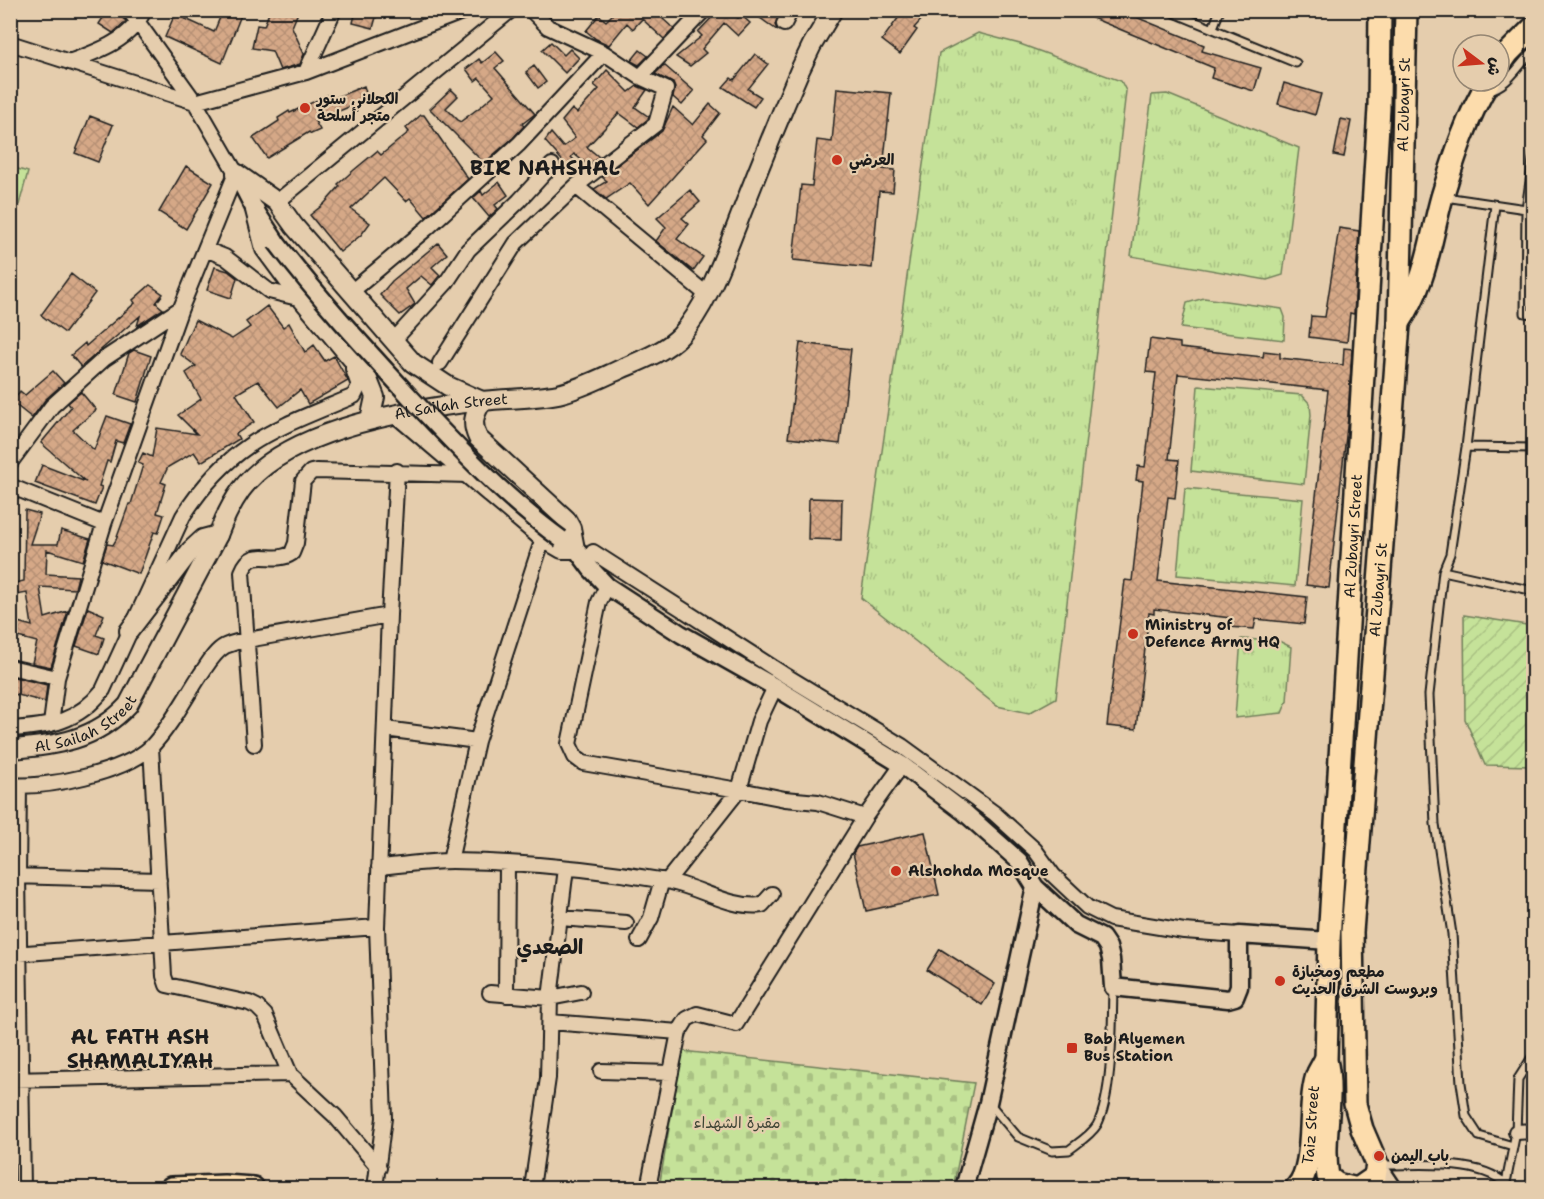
<svg xmlns="http://www.w3.org/2000/svg" width="1544" height="1199" viewBox="0 0 1544 1199" font-family="'Shantell Sans','Playpen Sans Arabic',sans-serif">
	<defs>
		<pattern id="grass-tufts" width="24" height="20" patternUnits="userSpaceOnUse" patternTransform="scale(1.5)"><rect width="24" height="20" fill="#c5e299"/><path d="M3 7l-1-3M5 7V3M7 7l1-3M15 17l-1-3M17 17v-4M19 17l1-3" fill="none" stroke="#a9c183"/></pattern>
		<pattern id="cemetery-stones" width="16" height="16" patternUnits="userSpaceOnUse" patternTransform="scale(1.5)"><rect width="16" height="16" fill="#c5e299"/><path d="M2 7V4a2 2 0 0 1 4 0v3zM10 15v-3a2 2 0 0 1 4 0v3z" fill="#a9c183"/></pattern>
		<pattern id="garden-furrows" width="10" height="10" patternUnits="userSpaceOnUse" patternTransform="scale(1.5)"><rect width="10" height="10" fill="#c5e299"/><path d="M-1 1l2-2M0 10L10 0M9 11l2-2" fill="none" stroke="#a9c183"/></pattern>
		<pattern id="building-cross-hatch" width="8" height="8" patternUnits="userSpaceOnUse" patternTransform="scale(1.5)"><rect width="8" height="8" fill="#d5a887"/><path d="M0 0l8 8M0 8l8-8" fill="none" stroke="#b69074"/></pattern>
	</defs>
	<rect width="100%" height="100%" fill="#e5cdad"/>
	<filter id="ink" filterUnits="userSpaceOnUse"><feTurbulence type="fractalNoise" baseFrequency=".0167" numOctaves="2"/><feDisplacementMap in="SourceGraphic" scale="12" xChannelSelector="R" yChannelSelector="G"/><feConvolveMatrix kernelMatrix="1 2 1 2 8 2 1 2 1" color-interpolation-filters="sRGB"/></filter>
	<g filter="url(#ink)">
		<path fill="url(#grass-tufts)" stroke="#707f5a" stroke-width="1.5" d="M978 33 1020 44 1121 81 1126 91 1056 698 1029 713 997 706 861 598 939 53Z
			M1167 94 1299 148 1283 275 1267 280 1131 256 1152 95Z
			M1204 298 1282 309 1285 317 1284 340 1181 328 1187 303Z
			M1198 386 1302 395 1310 404 1311 415 1304 484 1191 471Z
			M1185 488 1303 499 1295 586 1177 575Z
			M1241 639 1279 641 1291 647 1287 701 1282 713 1235 718Z"/>
		<path fill="url(#cemetery-stones)" stroke="#707f5a" stroke-width="1.5" d="M682 1051 974 1083 953 1188H659Z"/>
		<path fill="url(#garden-furrows)" stroke="#707f5a" stroke-width="1.5" d="M1464 615 1533 626V766L1485 765 1465 719Z"/>
		<path fill="#c5e299" stroke="#707f5a" stroke-width="1.5" d="M11 167 28 172 11 234 10 167Z"/>
		<path fill="url(#building-cross-hatch)" stroke="#1c1c1c" stroke-width="1.5" d="M108 10H113L126 21 113 33 99 24Z
			M223 10H243L222 63 165 37 175 14 214 32Z
			M270 10H299L292 27 304 54 300 64 280 70 272 51 252 48 257 25 264 26Z
			M356 10H378L373 28 353 23Z
			M617 10H670L663 19 674 29 664 39 642 19 633 29 627 23 609 45 596 39 586 31 599 15 606 21Z
			M719 10H730L738 18 741 15 750 23 738 36 724 23 702 49 706 53 690 66 676 57 702 36 698 32Z
			M749 10H769L778 17 775 25 778 31Z
			M904 10H930L914 28 917 30 900 54 882 40Z
			M1073 10H1119L1204 45 1202 51 1261 68 1254 91 1211 78 1214 68Z
			M551 42 564 55 570 49 579 58 565 73 542 50Z
			M640 50 648 56 639 65 631 61Z
			M496 52 504 61 495 68 535 114 522 124 524 126 513 138 484 163 430 109 451 89 458 96 446 108 460 122 480 107 494 95 479 78 475 81 466 69 479 59 482 63Z
			M755 54 768 64 748 89 761 97 754 107 723 87 731 78 734 80Z
			M664 65 694 91 682 105 673 97 675 88 673 83 655 74Z
			M534 66 546 82 538 88 526 72Z
			M607 70 629 92 637 86 647 90 635 107 649 117 648 119 638 127 619 113 587 147 599 157 588 165 574 154 571 157 574 160 567 166 545 141 551 133 563 147 575 138 562 121 572 109 577 113 599 89 594 85Z
			M1284 83 1321 94 1315 115 1278 104Z
			M364 86 368 99 315 121 320 130 311 134 309 132 267 158 253 138 279 121 278 118 289 111 290 113 330 94 332 99Z
			M837 88 891 93 883 169 895 170 893 192 879 191 872 268 793 260 801 185 812 186 817 140 832 142Z
			M710 104 720 113 703 135 707 139 649 204 630 183 606 199 594 189 607 181 602 177 662 131 673 107 693 125Z
			M421 115H424L468 179 426 217 410 198 406 201 384 178 351 209 370 223 361 235 340 252 310 215 324 204 340 186 338 184 354 170 377 151 381 155 409 132 406 128Z
			M90 116 113 125 98 162 75 153Z
			M1341 119 1351 121 1344 157 1334 155Z
			M186 166 213 183 186 229 159 212Z
			M499 182 508 195 495 205 498 209 489 217 473 198 481 191 483 195Z
			M690 190 700 202 682 218 689 224 677 239 703 257 693 271 656 241 666 227 657 218Z
			M1339 228 1359 231 1354 314 1350 313 1347 342 1309 337 1311 316 1325 317Z
			M438 243 447 254 432 267 440 275 432 285 421 276 406 289 415 304 400 315 380 295 392 281Z
			M215 267 228 271 237 278 231 298 207 290Z
			M71 274 95 293 65 333 41 315Z
			M150 285 163 294 156 303 163 309 137 326 140 316 81 367 71 355 85 343 86 346 135 303 133 300Z
			M267 306 283 327 289 323 305 352 314 345 325 361 334 356 348 381 308 404 300 390 279 407 258 381 236 394 254 422 236 434 239 439 201 462 194 452 168 467 161 482 166 484 157 513 164 515 158 533 154 532 139 574 102 560 107 544 113 545 116 540 129 504H131L143 465 138 463 143 453 152 457 157 428 197 434 178 415 201 399 186 373 196 366 180 354 195 320 232 339 250 327 246 322Z
			M1150 339 1180 343V348L1263 357 1264 351 1280 353V358L1343 365 1344 348 1352 349 1348 418 1329 588 1306 585 1328 390 1178 374 1169 459 1179 460 1175 498 1168 497 1158 581 1307 597 1304 624 1256 619 1254 629 1230 627 1231 618 1154 609V614L1149 613 1136 729 1107 726 1125 580 1132 581 1143 481 1136 480 1138 466 1145 467 1156 373 1146 372Z
			M800 343 851 349 840 444 788 438Z
			M134 350 151 356 137 402 116 395 129 353Z
			M53 371 64 383 45 400 32 418 12 402 20 391 25 395Z
			M81 392 96 410 73 430 94 450 107 416 130 424 123 443 116 441 110 462 107 461 99 486 102 487 95 505 35 483 42 465 86 482 41 443 71 407 68 403Z
			M809 498 842 499 841 540 808 539Z
			M25 510 40 514 30 544H58L61 530 90 539 83 561 47 550 46 574 78 576 75 589 40 587 45 618 68 611 51 667 32 663 37 642 10 635 14 621 32 626 27 593 10 596V584L24 581Z
			M88 608 104 615 96 635 104 638 99 654 76 646Z
			M10 676 47 685 45 702 10 693Z
			M925 832 939 895 866 911 853 853 857 847Z
			M940 949 995 984 982 1005 927 970Z"/>
		<g fill="none" stroke-linecap="round" stroke-linejoin="round">
			<defs>
				<path id="service" d="M1167 10 1296 63
					M1213 28 1220 10
					M1489 90C1510 85 1518 64 1534 51
					M1534 153 1526 209 1525 313 1534 314
					M1445 197 1526 209
					M1495 205 1466 447 1450 554 1443 571 1429 695 1435 824 1452 934 1461 1083 1466 1116 1479 1136 1513 1146
					M1466 447 1534 448
					M1443 571 1534 591
					M990 1104 1018 1137 1052 1151 1069 1150C1078 1143 1091 1135 1097 1125 1113 1095 1112 1024 1113 988
					M1379 1165C1417 1166 1483 1157 1510 1188
					M1505 1188 1516 1132 1518 1079 1534 1054"/>
				<path id="minor" d="M784 24 791 10
					M10 43 195 102 306 72 467 10
					M69 62C97 52 132 40 144 10
					M306 72 334 10
					M640 77 704 10
					M576 186 706 294
					M277 202 511 10
					M205 249 225 257 269 291 302 299
					M351 292 426 229 519 144 604 53
					M393 341 446 283 468 250 519 201 552 165
					M440 363 516 243 576 186 656 124 666 89 640 77 604 53 548 27 531 10
					M10 463 52 406 104 359 181 308
					M10 486 104 524
					M593 552 783 674 902 746 994 813 1035 850 1053 875 1087 907 1111 919 1184 931 1239 935
					M607 586 599 602 569 744 575 757 583 763 750 792 785 799 818 802 865 817
					M10 667 57 678
					M51 724 57 678 104 524 181 308 236 173 195 102 129 10
					M10 729C49 727 78 722 103 690L183 516C231 441 276 429 354 396L359 386 353 369V363
					M385 729 477 741
					M254 744 242 572C253 544 273 566 292 553L296 543 303 481 311 472 316 471 469 475
					M151 747 164 976 167 985 249 1003 257 1007 265 1015 290 1074 335 1116 379 1168
					M10 785C46 789 125 772 151 747 171 726 185 698 201 674 208 664 214 652 225 646 232 643 239 641 247 640L389 615
					M19 786 18 877 23 1188
					M450 861 477 741 543 538
					M379 867C403 865 428 861 452 861 523 862 596 869 666 881 698 886 729 909 762 905L772 894
					M11 876 159 880
					M667 881 739 790 759 721 775 687
					M560 918 626 923
					M639 940 651 918 662 880
					M13 954 377 927
					M490 993 550 998 581 992
					M506 995 507 864
					M550 1022 679 1032
					M601 1071 671 1073
					M10 1080 290 1074
					M1516 1132 1534 1131
					M375 1188 384 1118 377 927 389 615 397 471
					M532 1188 548 1078 550 998 566 868
					M648 1188 679 1032 687 1019 697 1014 736 1024 865 817 902 765"/>
				<path id="tertiary" d="M236 173 255 210 276 242
					M568 538 591 569 607 586 681 634 775 687 902 765 964 812 1019 861 1035 887 988 1103 964 1188
					M1035 887 1076 925 1102 938 1108 947 1111 959 1113 987 1228 999 1235 997 1239 987V935L1329 941
					M1377 1164 1393 1188"/>
				<g id="secondary">
					<path d="M236 173 277 202 294 226 413 363 448 386 482 401"/>
					<path d="M255 210 265 249 302 299 367 377 375 397 370 420"/>
					<path d="M398 415 543 538 562 549H575L571 528 566 519 478 438C471 423 474 415 482 401"/>
					<path d="M129 631 191 550 203 539 218 535"/>
					<path id="s1" d="M10 749C56 746 96 740 128 705L218 535C224 519 231 504 241 490 286 429 410 409 482 401 507 398 533 399 558 394 580 389 601 378 621 369 642 360 664 352 680 336 706 308 722 262 736 227 756 175 777 123 799 72L812 45 833 10"/>
				</g>
				<g id="primary">
					<path d="M1499 66 1508 53 1534 27"/>
					<path d="M1399 323C1427 281 1429 244 1442 197 1454 158 1467 116 1489 81"/>
					<path d="M171 1188 224 1186 253 1188"/>
					<path id="s2" d="M1296 1188C1318 1166 1306 1101 1318 1073 1320 1069 1323 1064 1325 1060"/>
					<path id="s3" d="M1353 1188 1337 1184 1328 1177C1321 1138 1335 1099 1326 1060L1329 941 1379 108 1380 10"/>
					<path id="s4" d="M1359 1188 1375 1177 1377 1164 1362 1129 1355 1104 1352 932 1399 324 1406 10"/>
				</g>
			</defs>
			<use href="#service" stroke="#1c1c1c" stroke-width="11"/>
			<use href="#minor" stroke="#1c1c1c" stroke-width="18"/>
			<use href="#tertiary" stroke="#1c1c1c" stroke-width="21"/>
			<use href="#secondary" stroke="#1c1c1c" stroke-width="22"/>
			<use href="#primary" stroke="#1c1c1c" stroke-width="26"/>
			<use href="#service" stroke="#e5cdad" stroke-width="7"/>
			<use href="#minor" stroke="#e5cdad" stroke-width="14"/>
			<use href="#tertiary" stroke="#e5cdad" stroke-width="16"/>
			<use href="#secondary" stroke="#e5cdad" stroke-width="18"/>
			<use href="#primary" stroke="#fcdcac" stroke-width="21"/>
			<defs>
				<path id="tertiary-bridge" d="M276 242C318 297 364 347 411 398 458 448 506 499 561 539"/>
			</defs>
			<use href="#tertiary-bridge" stroke="#1c1c1c" stroke-width="21" stroke-linecap="butt"/>
			<use href="#tertiary-bridge" stroke="#e5cdad" stroke-width="16"/>
		</g>
	</g>
	<g fill="#c8321e" stroke="#e5cdad" stroke-width="2">
		<circle cx="305" cy="108" r="6"/>
		<circle cx="837" cy="160" r="6"/>
		<circle cx="1133" cy="634" r="6"/>
		<circle cx="896" cy="871" r="6"/>
		<circle cx="1280" cy="981" r="6"/>
		<rect x="1066" y="1042" width="12" height="12" rx="3"/>
		<circle cx="1379" cy="1156" r="6"/>
	</g>
	<g text-anchor="middle" dominant-baseline="central" stroke-width="4.5" stroke-linejoin="round" paint-order="stroke">
		<g font-size="15" font-weight="bold" fill="#1c1c1c" stroke="#e5cdad" text-anchor="start">
			<text x="317" y="99">الكحلاني ستور<tspan x="317" dy="17">متجر أسلحة</tspan></text>
			<text x="849" y="160">العرضي</text>
			<text x="1145" y="625">Ministry of<tspan x="1145" dy="17">Defence Army HQ</tspan></text>
			<text x="908" y="871">Alshohda Mosque</text>
			<text x="1292" y="972">مطعم ومخبازة<tspan x="1292" dy="17">وبروست الشرق الحديث</tspan></text>
			<text x="1084" y="1039">Bab Alyemen<tspan x="1084" dy="17">Bus Station</tspan></text>
			<text x="1391" y="1156">باب اليمن</text>
		</g>
		<g font-size="15" fill="#1c1c1c" stroke="#e5cdad">
			<text stroke="none"><textPath href="#s4" startOffset="1098">Al Zubayri St</textPath></text>
			<text stroke="none"><textPath href="#s1" startOffset="604">Al Sailah Street</textPath></text>
			<text stroke="none"><textPath href="#s3" startOffset="670">Al Zubayri Street</textPath></text>
			<text stroke="none"><textPath href="#s4" startOffset="612">Al Zubayri St</textPath></text>
			<text stroke="none"><textPath href="#s1" startOffset="82">Al Sailah Street</textPath></text>
			<text stroke="none"><textPath href="#s2" startOffset="66">Taiz Street</textPath></text>
		</g>
		<g font-size="15" fill="#3e4435" stroke="#e5cdad">
			<text x="737" y="1123">مقبرة الشهداء</text>
		</g>
		<g font-size="21" font-weight="bold" fill="#1c1c1c" stroke="#e5cdad">
			<text x="545" y="168">BIR NAHSHAL</text>
			<text x="550" y="947">الصعدي</text>
			<text x="140" y="1037">AL FATH ASH<tspan x="140" dy="24">SHAMALIYAH</tspan></text>
		</g>
	</g>
	<rect width="1544" height="1199" fill="none" stroke="#e5cdad" stroke-width="36"/>
	<rect x="18" y="18" width="1508" height="1163" fill="none" stroke="#1c1c1c" stroke-width="2" filter="url(#ink)"/>
	<g transform="translate(1481 63) rotate(106)"><circle r="28" fill="#e5cdad" stroke="#958673" stroke-width="1.5"/>
	<path d="M0-4.5L10 22L0 15L-10 22Z" fill="#c8321e"/>
	<text y="-9" font-size="16" font-weight="bold" text-anchor="middle" fill="#1c1c1c">ش</text>
	</g>
</svg>
